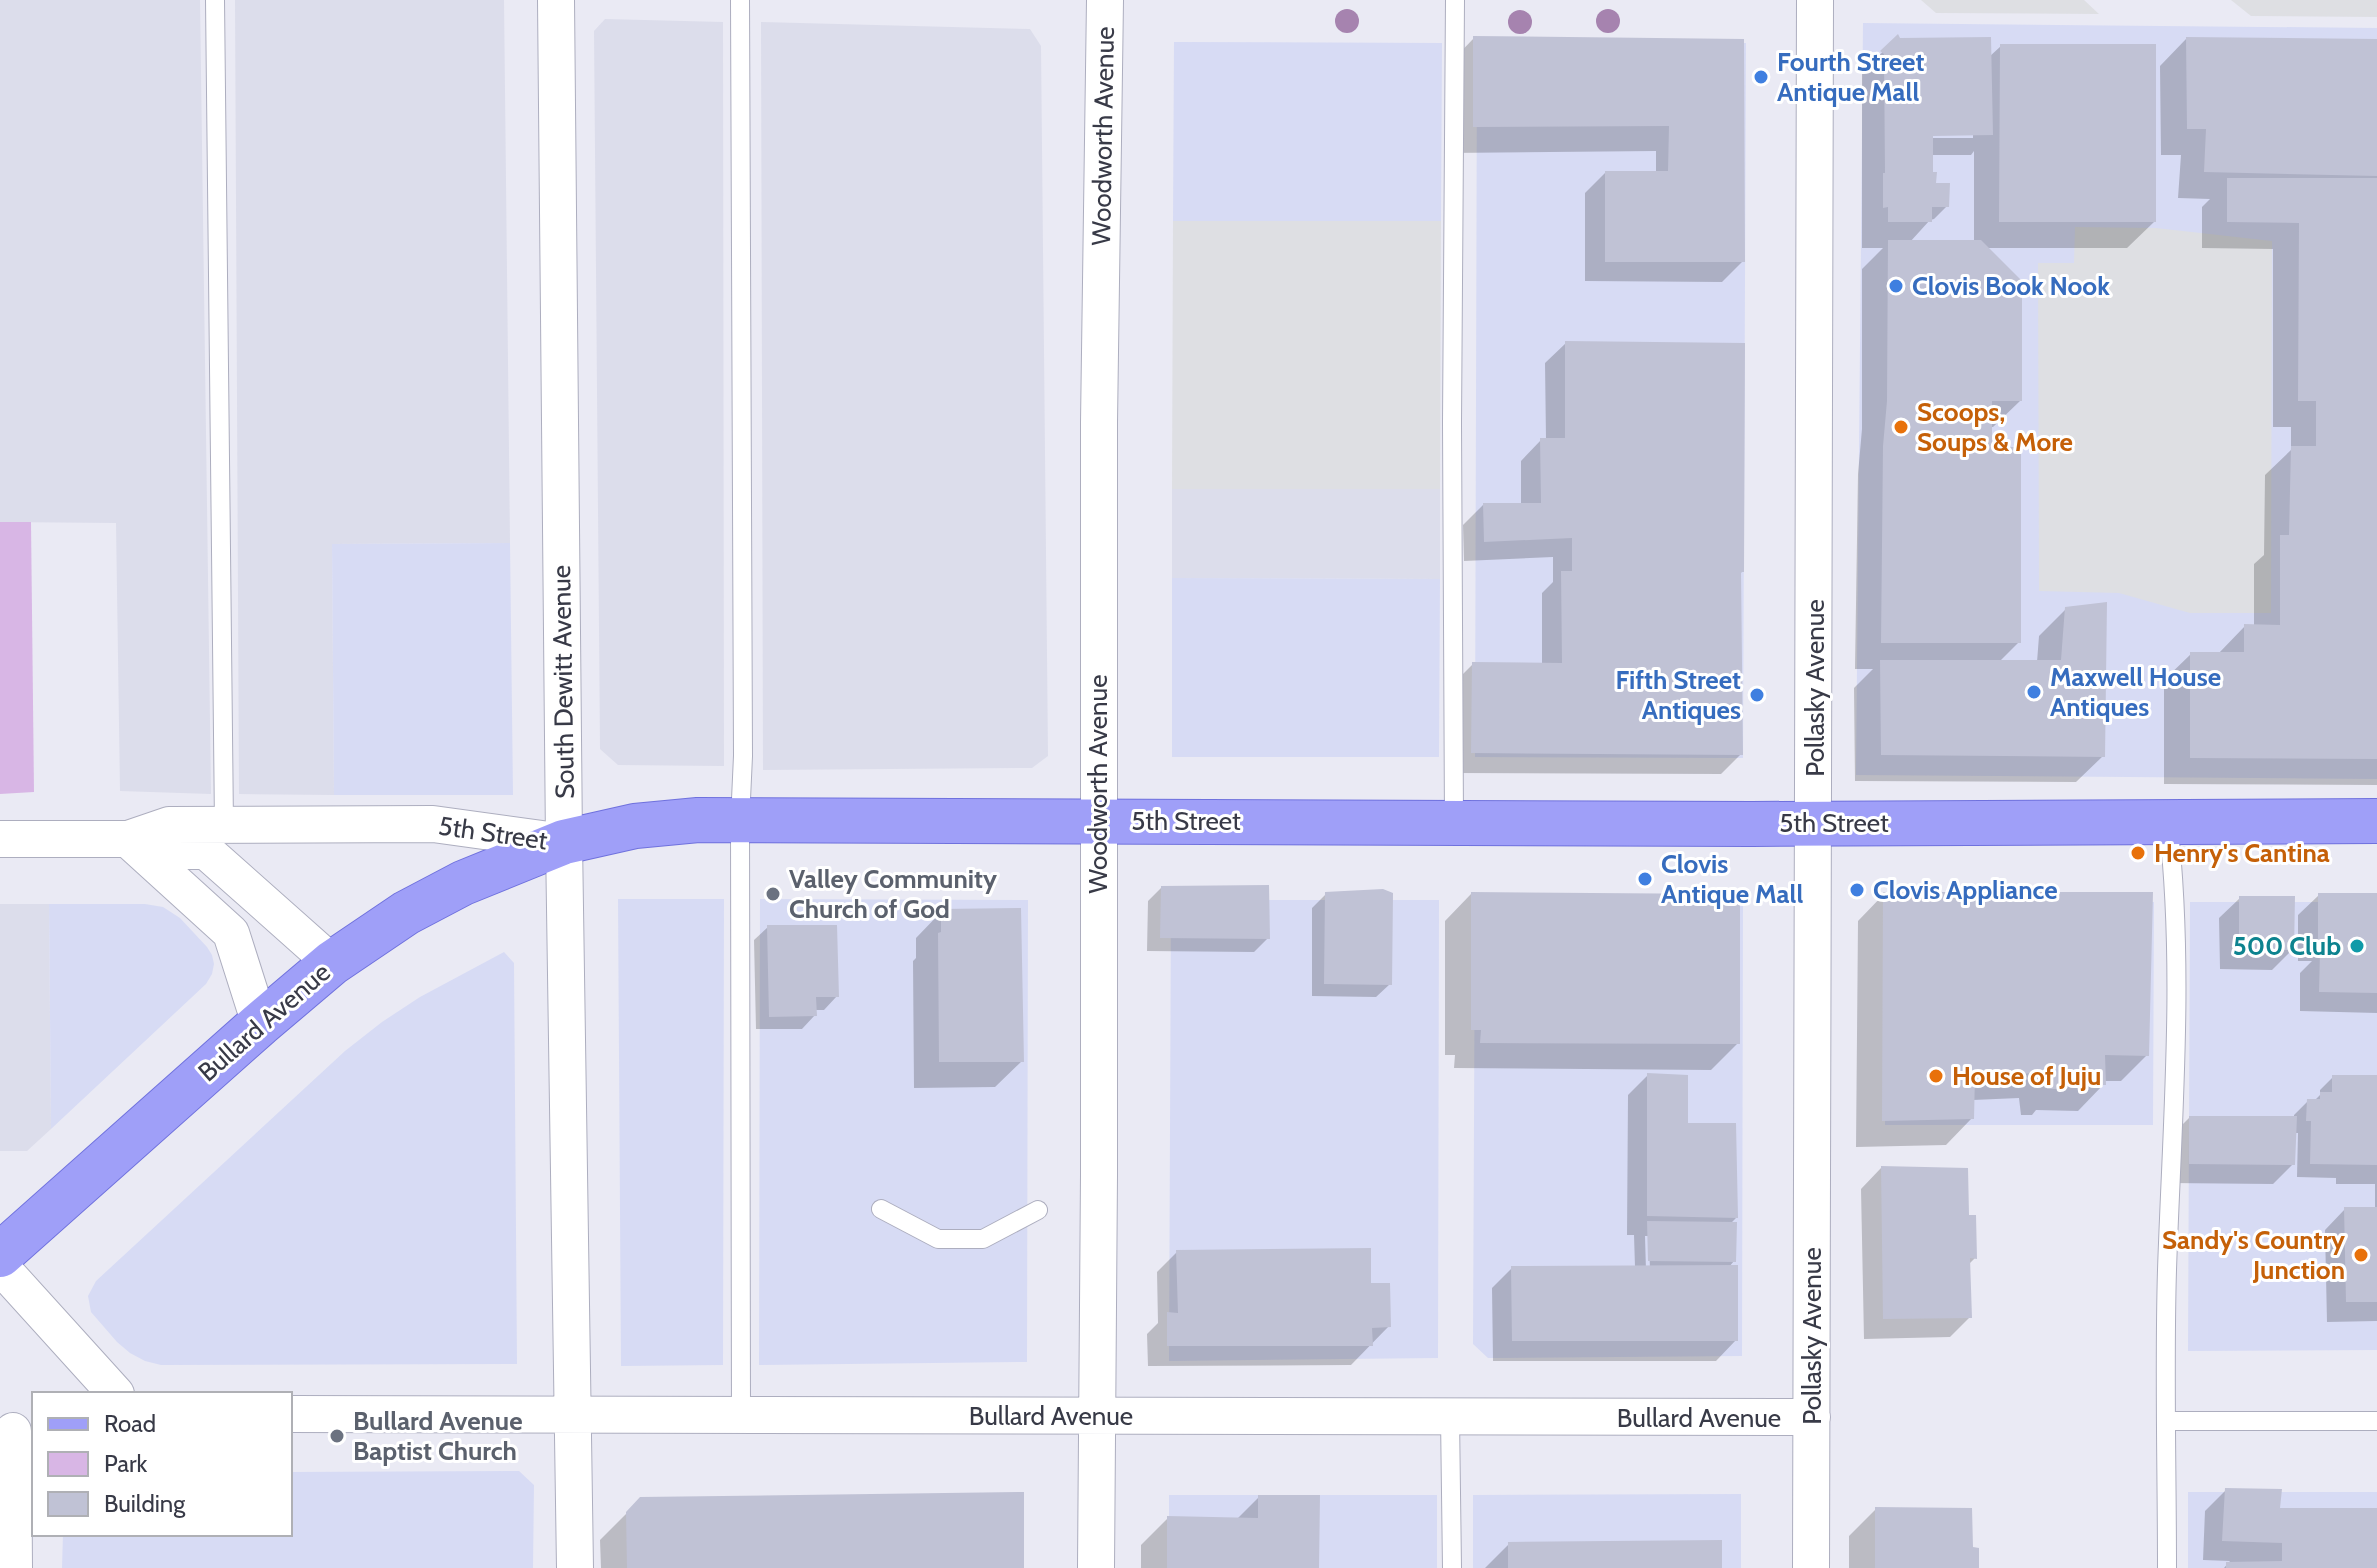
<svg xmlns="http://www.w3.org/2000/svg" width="2377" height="1568" viewBox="0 0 2377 1568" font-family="Cabin,sans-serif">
	<rect width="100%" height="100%" fill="#eaeaf4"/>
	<path fill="#dcddeb" d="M0 0H200L211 794 120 791 116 523 0 522Z
		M235 0H504L510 543 332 544 334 795 239 794Z
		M605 19 723 22 724 766 618 765 600 749 594 31Z
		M761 22 1030 29 1041 46 1048 756 1032 768 763 770Z
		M1172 489H1440V579L1172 578Z
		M0 904H49L51 1129 27 1151H0Z"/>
	<path fill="#d7dbf4" d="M1863 23 2377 28V779L1856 775Z
		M1174 42 1442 43 1441 221H1173Z
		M1477 43H1746L1743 758 1475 757Z
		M510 543 513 795H334L332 544Z
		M1172 578 1440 579 1439 757H1172Z
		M618 899H724L723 1365 621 1366Z
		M760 899 1028 900 1027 1362 759 1365Z
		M1171 900H1439L1438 1358 1169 1361Z
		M1475 900 1743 901 1742 1356 1488 1358 1473 1344Z
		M1886 901 2154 902 2153 1125H1885Z
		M2190 902H2377V1350L2188 1351Z
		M49 904H145L163 907 180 918 207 947 212 955 214 964 212 974 206 984 51 1129Z
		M504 952 514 963 517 1364 161 1365 145 1361 130 1353 117 1342 91 1312 88 1296 96 1281 345 1051 382 1022 420 997Z
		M519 1471 534 1485 533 1568H62L63 1534H290V1472Z
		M2188 1492H2377V1568H2188Z
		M1741 1494V1568H1473V1495Z
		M1169 1495H1437V1568H1169Z"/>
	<path fill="#d8b6e5" d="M0 522H31L34 792 0 794Z"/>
	<path fill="#dedfe3" d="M1921 0H2084L2099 14 1936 13Z
		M2231 0H2377V17L2251 16Z
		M1173 221H1441L1440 489H1172Z
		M2075 227 2156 228 2272 241 2271 613H2190L2119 593 2039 591 2038 263H2074Z"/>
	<path fill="#0003" fill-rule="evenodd" d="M1898 37 1899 40 1989 57 2001 46 2154 222 2127 248H1986L2020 401 1993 427H1990V449L2019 642 1999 662H2037L2039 636 2066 609 2103 756 2076 782 1855 781 1854 688 1873 669H1855L1858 474 1862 429V269L1883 248H1862V72ZM1923 134H1973V138H1923ZM1974 151V242H1910L1930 220 1934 219 1947 206 1934 185 1931 155H1971Z
		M1474 38 1742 41 1743 261 1722 282 1585 281V193L1605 173H1656V151L1447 153 1448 65Z
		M2186 39 2377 41V785L2164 784V680L2191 654H2218L2245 626 2254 627V564L2264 555 2265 475 2291 450V427H2273V249L2202 248V207L2210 199 2178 198 2181 155H2161L2160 66Z
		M1566 343 1742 572 1739 574 1741 754 1721 774 1452 773 1453 684 1473 664 1542 665V593L1553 582V557L1464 561 1463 525 1483 505H1521V461L1541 440H1546L1545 363Z
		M1161 888 1268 938 1254 952 1147 951 1148 901Z
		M1326 894 1390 984 1376 997 1312 996V908Z
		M1471 894 1738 1043 1711 1070 1454 1068 1455 1055H1445V921Z
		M1884 894 2147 1055 2121 1081H2104V1084L2078 1111 2036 1110 2032 1115H2021L2019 1098 1973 1100 1972 1118 1946 1145 1856 1147 1858 921Z
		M2319 895H2377V1013L2300 1011V973L2312 961H2298V915Z
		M2240 898 2292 950 2272 970 2220 969 2219 918Z
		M942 911 1022 1061 995 1087 914 1088 913 961 916 958V938Z
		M768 927 837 996 824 1010H815V1015L802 1029H756L754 940Z
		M1648 1075 1686 1125 1736 1218 1730 1224 1734 1261 1729 1267 1736 1340 1716 1361H1493L1492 1288 1512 1268 1635 1267 1634 1235H1627L1628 1095ZM1645 1236H1649L1650 1271H1646Z
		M2333 1077H2377V1321L2327 1322 2325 1230 2345 1209H2375V1184H2336V1178L2297 1177 2298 1133H2294L2293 1164 2273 1184 2169 1183V1138L2189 1118H2294V1115L2308 1101H2314L2320 1095V1090Z
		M1881 1168 1967 1217 1975 1258 1968 1265 1970 1317 1950 1337 1864 1339 1861 1189Z
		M1177 1252 1369 1285 1389 1326 1351 1365 1148 1366 1147 1334 1158 1323 1157 1272Z
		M2226 1490 2278 1510H2377V1568H2224L2230 1561 2203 1560 2205 1511Z
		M1259 1497 1317 1568H1141V1545L1168 1518 1237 1519Z
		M641 1499 1022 1568H601L600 1540Z
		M1876 1509 1971 1548 1977 1568H1849V1536Z
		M1509 1544 1720 1568H1485Z"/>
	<path fill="#c0c2d5" d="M1898 34 1900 38 1991 37 1993 135 1933 136V172H1937L1936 183H1950L1949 207H1932V222H1888V207L1883 208V173H1885L1884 54 1880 51Z
		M1473 36 1744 39 1745 262H1605V171H1668L1669 126 1473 127Z
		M2186 37 2377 39V176L2204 172 2206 129H2187Z
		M2000 44H2156V222H1999Z
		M2227 178H2377V759L2190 758V652H2244V624L2280 625V535H2289L2291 446H2316V401H2298L2299 223 2227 222Z
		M1888 240H1981L2022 281V401H1992V447H2021V643H1881L1883 446 1887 401Z
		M1565 341 1745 343 1744 572H1741L1743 755 1471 753 1472 662 1562 663 1561 571H1572V538L1484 542 1483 503H1541L1540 438H1565Z
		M2107 602 2105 757 1881 755 1880 660H2061L2065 607Z
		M1269 885 1270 939 1160 938 1161 886Z
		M1383 889 1393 893 1392 985 1324 984 1325 892Z
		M1471 892 1728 894 1740 903V1044L1480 1043 1481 1030H1471Z
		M1883 892H2153L2149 1056 2105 1055 2106 1085 2061 1084V1089H2047L2045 1073 1975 1075 1974 1119 1882 1121Z
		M2318 893H2377V993L2319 992 2320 951 2337 952V942H2318Z
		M2239 896H2295L2294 950H2239Z
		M1021 908 1024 1062H939L938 933 941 932V909Z
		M767 925H837L839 997H816L817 1016 769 1017Z
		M1647 1073 1688 1075V1123H1736L1738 1218 1647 1216Z
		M2332 1075H2377V1165L2310 1164 2311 1121H2306L2307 1099H2320V1092H2332Z
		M2189 1116H2297L2295 1165 2189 1164Z
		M1881 1166 1968 1168 1969 1215H1976L1977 1259 1970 1258 1972 1318 1883 1319Z
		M2344 1207H2377V1302H2346Z
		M1647 1221 1737 1222 1736 1262 1648 1261Z
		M1371 1248V1283H1390L1391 1327 1372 1328 1373 1346H1167V1312L1178 1313 1176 1250Z
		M1738 1265V1341H1512L1511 1266Z
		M2225 1488 2282 1489 2280 1508H2377V1568H2226V1562L2282 1561V1543L2222 1541Z
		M1024 1492V1568H627L626 1512 640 1497Z
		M1258 1495H1320L1319 1568H1167V1516L1258 1518Z
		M1875 1507 1972 1508 1973 1547 1979 1548V1568H1875Z
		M1722 1540V1568H1508V1542Z"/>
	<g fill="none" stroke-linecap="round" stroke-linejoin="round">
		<defs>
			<path id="service" d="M215 0 224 825
				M740 0 743 756 740 821 741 1414
				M1454 822 1452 423 1455 0
				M881 1209 938 1239H983L1038 1210
				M1450 1417 1452 1568
				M2167 1421H2377
				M2167 1568C2167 1469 2164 1369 2167 1270 2172 1121 2185 970 2168 822"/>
			<path id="minor" d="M556 0 564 842 575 1568
				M0 839H128L169 825 433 824 564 842
				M128 839 167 851H206L332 963
				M132 843 231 933 260 1024
				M0 1266 116 1394
				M290 1414 1812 1417
				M13 1431 14 1568
				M1096 1568 1099 1175V423L1105 0
				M1811 1568 1815 0"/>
			<path id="primary" d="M0 1255 260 1024 332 963 406 913 463 883 564 842 635 826 698 820 1752 824 2377 821"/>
		</defs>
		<use href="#service" stroke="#adaebf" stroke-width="20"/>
		<use href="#minor" stroke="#adaebf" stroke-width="38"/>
		<use href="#primary" stroke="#6f71dd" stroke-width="46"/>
		<use href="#service" stroke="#fff" stroke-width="18"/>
		<use href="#minor" stroke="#fff" stroke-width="36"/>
		<use href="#primary" stroke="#9f9ff8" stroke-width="44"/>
	</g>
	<g fill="#a683af">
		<circle cx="1347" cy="21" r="12"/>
		<circle cx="1608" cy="21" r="12"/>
		<circle cx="1520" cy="22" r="12"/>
	</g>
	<g fill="#3f7fe0" stroke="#fff" stroke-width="3">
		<circle cx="1761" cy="77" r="8"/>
		<circle cx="1896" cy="286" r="8"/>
		<circle cx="2034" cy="692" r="8"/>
		<circle cx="1757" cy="695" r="8"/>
		<circle cx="1645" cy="879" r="8"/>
		<circle cx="1857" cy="890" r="8"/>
	</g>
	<g fill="#e8710a" stroke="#fff" stroke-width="3">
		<circle cx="1901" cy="427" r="8"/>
		<circle cx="2138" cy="853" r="8"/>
		<circle cx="1936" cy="1076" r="8"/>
		<circle cx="2361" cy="1255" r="8"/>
	</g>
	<g fill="#6b7280" stroke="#fff" stroke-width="3">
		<circle cx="773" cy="894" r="8"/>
		<circle cx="337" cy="1436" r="8"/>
	</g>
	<circle fill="#0f9aa8" stroke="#fff" stroke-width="3" cx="2357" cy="946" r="8"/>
	<g text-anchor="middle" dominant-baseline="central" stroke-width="6" stroke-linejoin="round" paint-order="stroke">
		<g font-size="26" font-weight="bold" fill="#366cbe" stroke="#fff" text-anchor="start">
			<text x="1777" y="62">Fourth Street<tspan x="1777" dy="30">Antique Mall</tspan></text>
			<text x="1912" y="286">Clovis Book Nook</text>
			<text x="2050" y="677">Maxwell House<tspan x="2050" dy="30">Antiques</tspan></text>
			<text x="1741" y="680" text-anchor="end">Fifth Street<tspan x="1741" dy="30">Antiques</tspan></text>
			<text x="1661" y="864">Clovis<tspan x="1661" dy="30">Antique Mall</tspan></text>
			<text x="1873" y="890">Clovis Appliance</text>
		</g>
		<g font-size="26" fill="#383a47" stroke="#fff">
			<text transform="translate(1103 136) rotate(-89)">Woodworth Avenue</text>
			<text transform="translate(563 682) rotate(-91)">South Dewitt Avenue</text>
			<text transform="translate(1815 688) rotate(-90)">Pollasky Avenue</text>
			<text transform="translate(1098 784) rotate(-90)">Woodworth Avenue</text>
			<text x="1186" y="821">5th Street</text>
			<text x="1834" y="823">5th Street</text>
			<text transform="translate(493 833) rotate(8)">5th Street</text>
			<text transform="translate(264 1022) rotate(-41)">Bullard Avenue</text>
			<text transform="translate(1812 1336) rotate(-90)">Pollasky Avenue</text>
			<text x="1051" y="1416">Bullard Avenue</text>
			<text x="1699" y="1418">Bullard Avenue</text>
		</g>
		<g font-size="26" font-weight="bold" fill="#c56008" stroke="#fff" text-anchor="start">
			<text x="1917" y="412">Scoops,<tspan x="1917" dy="30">Soups &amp; More</tspan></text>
			<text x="2154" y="853">Henry's Cantina</text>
			<text x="1952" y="1076">House of Juju</text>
			<text x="2345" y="1240" text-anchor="end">Sandy's Country<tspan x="2345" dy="30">Junction</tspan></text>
		</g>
		<g font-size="26" font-weight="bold" fill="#5b616d" stroke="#fff" text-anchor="start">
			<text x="789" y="879">Valley Community<tspan x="789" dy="30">Church of God</tspan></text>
			<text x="353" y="1421">Bullard Avenue<tspan x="353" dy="30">Baptist Church</tspan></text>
		</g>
		<g font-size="26" font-weight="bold" fill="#0d838f" stroke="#fff" text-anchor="end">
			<text x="2341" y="946">500 Club</text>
		</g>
	</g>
	<rect x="32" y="1392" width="260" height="144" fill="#ffffff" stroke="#afb0b5" stroke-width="2"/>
	<rect x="48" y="1418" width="40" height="12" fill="#9f9ff8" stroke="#afb0b5" stroke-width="2"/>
	<text x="104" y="1432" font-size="24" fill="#383a47">Road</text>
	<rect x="48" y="1452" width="40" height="24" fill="#d8b6e5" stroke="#afb0b5" stroke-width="2"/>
	<text x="104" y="1472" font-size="24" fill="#383a47">Park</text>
	<rect x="48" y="1492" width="40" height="24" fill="#c0c2d5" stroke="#afb0b5" stroke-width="2"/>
	<text x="104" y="1512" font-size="24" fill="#383a47">Building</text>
</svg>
